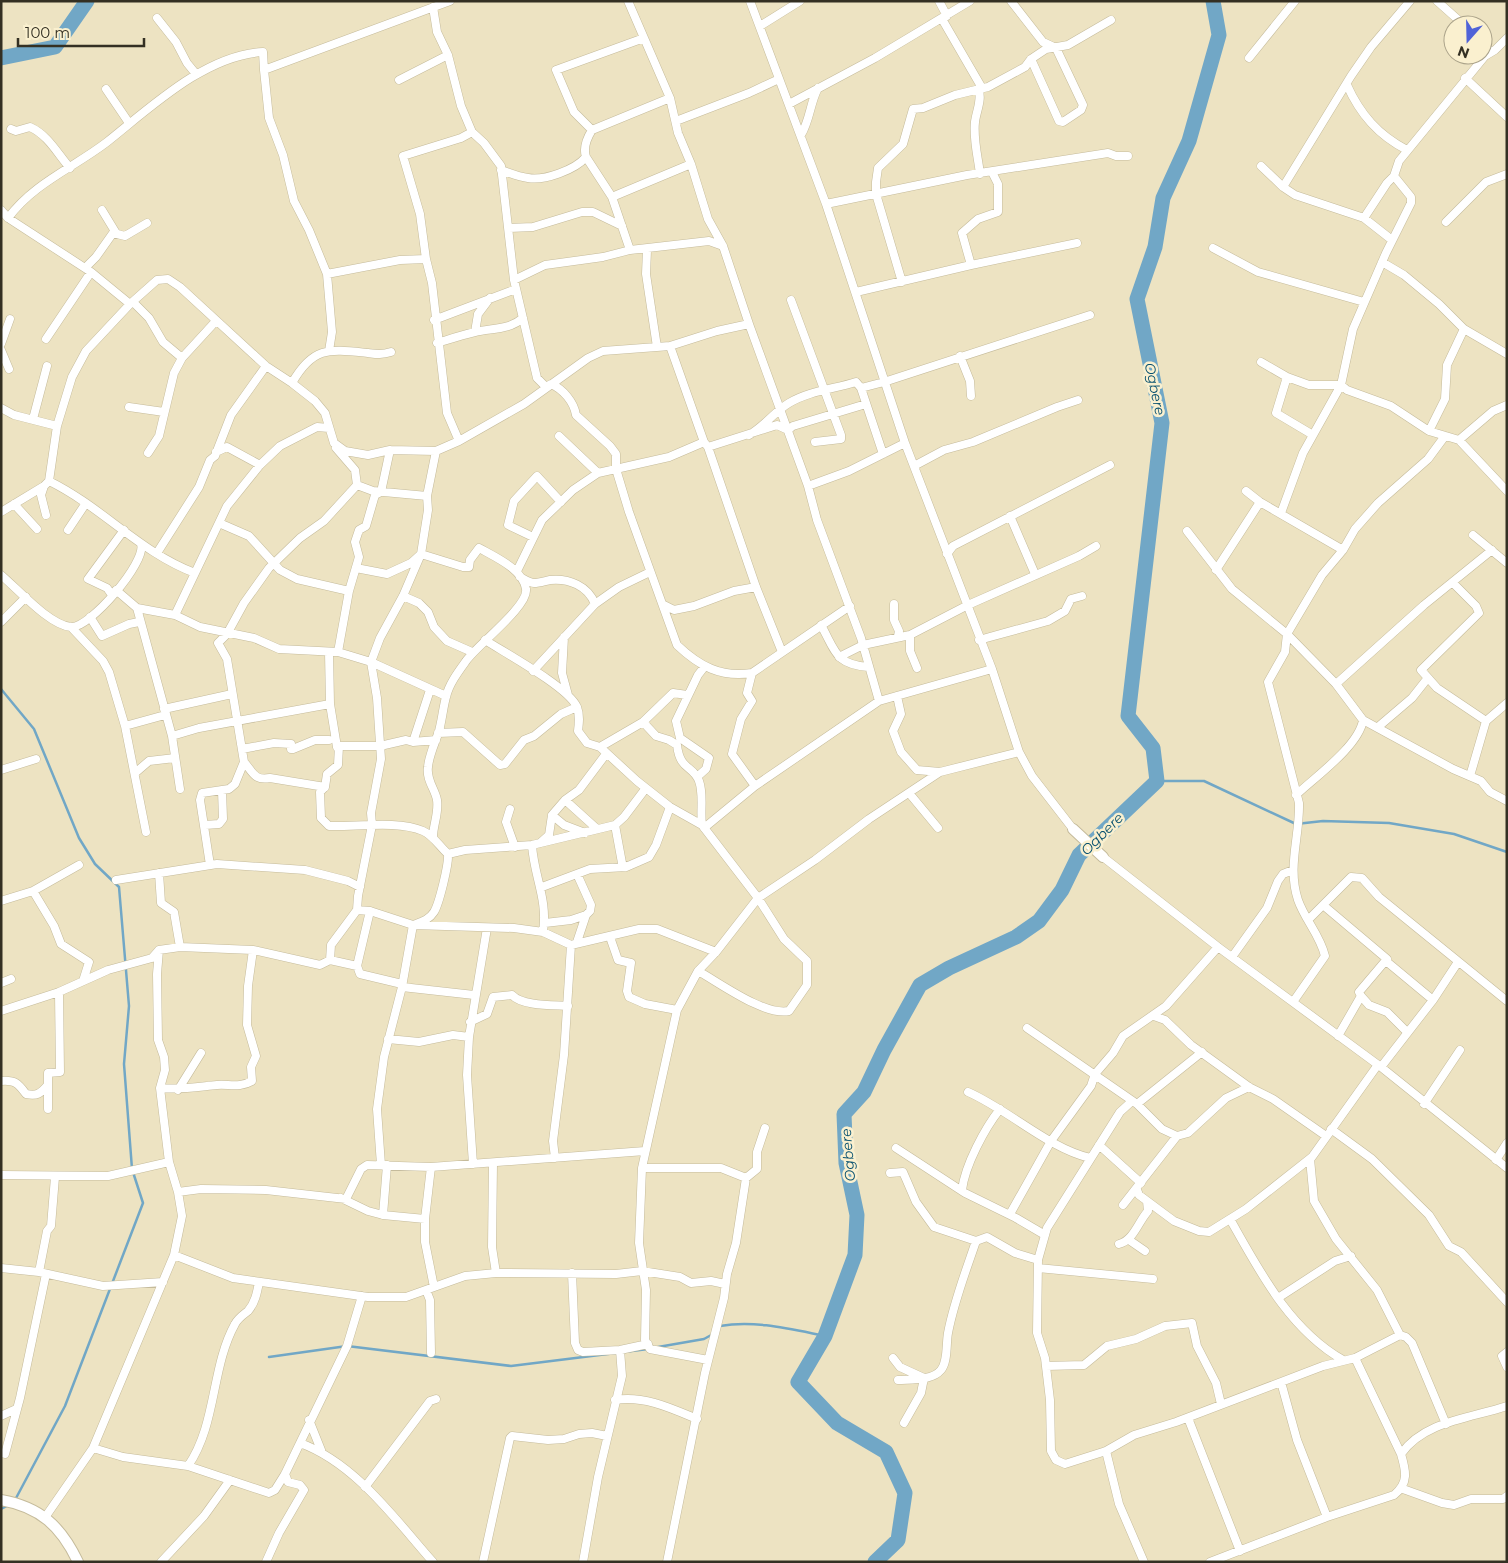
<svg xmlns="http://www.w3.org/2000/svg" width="1508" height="1563" viewBox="0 0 1508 1563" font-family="Montserrat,sans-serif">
	<rect width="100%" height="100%" fill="#ede3c2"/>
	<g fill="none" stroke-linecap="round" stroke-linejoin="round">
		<path stroke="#71a7c6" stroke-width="2.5" d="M1 689 34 729 79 838 95 864 119 887 129 1006 124 1064 132 1169 143 1203 65 1406 15 1500
			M1157 781H1204L1296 824 1323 821 1389 823 1454 834 1507 852
			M720 1326C755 1320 790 1329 825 1336
			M658 1347 704 1339 713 1334
			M269 1357 347 1346 511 1366 648 1349
			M1 1509 9 1505"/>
		<path stroke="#71a7c6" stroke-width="15" d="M1 58 55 47 87 1
			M875 1562 898 1540 905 1493 886 1452 837 1423 798 1382 825 1336 855 1255 857 1215 846 1163 844 1114 864 1092 884 1050 920 985 949 968 1016 937 1039 921 1062 890 1079 855 1157 781 1153 748 1128 716 1162 423 1137 299 1155 247 1163 198 1189 141 1219 35 1213 1"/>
		<defs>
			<path id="minor" d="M628 1 670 98 678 133 691 164 708 219 723 246 749 324
				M750 1 826 204 905 443
				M939 1 947 16
				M1011 1 1043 42 1056 48 1083 105 1081 110 1063 122 1059 121 1031 59
				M1437 1 1464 25
				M157 18 176 42 187 63 196 74
				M942 19 982 88
				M760 26 800 1
				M1483 41 1490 52
				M448 55 461 106 472 132 484 143 501 166 514 280 537 378 546 387 551 384C563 389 574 402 576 415L610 446 616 454V469L629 512 677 645C699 666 721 678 752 673L850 606
				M1249 58 1295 1
				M264 70 269 118 283 155 294 201 309 230 327 274 332 332 329 351
				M1465 78 1507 117
				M399 80 448 55 437 32 433 7
				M1347 85C1360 114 1378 135 1407 150
				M106 89 129 123
				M978 89C983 98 976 112 975 122 973 139 978 157 980 174
				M789 104 875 58 970 1
				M676 121 749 93 779 79
				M11 129 16 131 30 127C48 135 57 153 70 168
				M592 130 574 112 556 70 644 38
				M801 135C810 120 810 103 818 88
				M1261 166 1283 187 1295 195 1364 218 1392 240
				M501 170C509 173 519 177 528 178 544 181 575 170 586 157
				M1283 187 1351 76 1371 47 1410 1
				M612 197 691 164
				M826 204 967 175 1108 153 1116 156H1128
				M1 210 8 218 91 272 130 304
				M102 210 116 233
				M8 218C34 183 73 168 107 142 150 108 205 55 263 52L264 70 450 1
				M1364 218 1387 183 1394 176
				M1446 222 1486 182 1507 174
				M509 228 533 227 582 212H593L622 226
				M1213 248 1258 272 1364 302
				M630 250 612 197 586 157C583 148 587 138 592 130L670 98
				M647 250 646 274 657 347
				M426 259 420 214 403 156 461 138 472 132
				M1382 262 1404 275 1439 304 1464 329 1507 354
				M971 265 962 233 978 219 998 212V184L992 172
				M85 268 96 257 113 233 125 236 147 223
				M327 274 400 260 426 259 432 283 447 413 459 441
				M514 280 545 265 603 257 630 250 709 241 723 246
				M902 282 876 194V182L878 168 903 144 913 109 923 108 955 95 988 87 1025 67 1031 59 1046 49 1068 45 1111 20
				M856 292 971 265 1077 243
				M791 300 841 435V439L815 442
				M133 302 149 318 163 342 182 358
				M434 320 516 289
				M475 332 478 314 490 298
				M46 339 91 272
				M437 343C450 339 462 335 475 332 493 328 509 330 523 318
				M1 344 10 319
				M670 346 704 442 708 447 756 587 782 652
				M1 350 9 369
				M960 356 970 381 971 396
				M1261 362 1287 377 1309 385H1341L1347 390 1391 406 1429 431 1459 440 1507 491
				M1287 377 1276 413 1313 435
				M292 383C313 346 329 349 368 353 376 354 382 355 391 352
				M861 388 883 454
				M129 407 164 412
				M1 408 14 415 57 426
				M33 419 47 366
				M1429 431 1445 399 1447 365 1464 329
				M749 435C765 426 774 412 789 403 809 391 834 389 856 382L861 388 884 382 1090 315
				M559 436 598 473
				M1459 440 1493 411 1507 405
				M708 447 777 425 788 430 793 426 866 404
				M336 448 355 470 357 485 373 491 427 496
				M216 452 227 447 260 465
				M148 453 159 436 174 373 182 358 215 322
				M914 466 944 450 973 442 1057 407 1078 400
				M49 481C102 507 141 553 195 573
				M44 486 41 495 46 515
				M808 486 817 520 861 638 879 701
				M1246 491 1260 502 1343 550
				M14 504 37 529
				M1 512 44 486 49 481 57 426 72 377 86 351 130 304 157 280 168 279 180 287 266 366 292 383 315 401 325 413 334 443 345 451 368 455 390 450 436 451 459 441 524 404 588 358 603 351 670 346 717 331 749 324 808 486 849 471 905 443 992 669 1019 752 1032 776 1073 829
				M1281 513 1303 453 1341 385 1353 329 1386 253 1411 203V197L1394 176 1399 161 1485 56 1495 50 1507 38
				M1010 516 1035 574
				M219 523 249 536 280 570 297 579 349 591
				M68 530 86 503
				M1187 531 1232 589 1287 634 1336 684 1363 720 1453 769 1481 781 1490 792 1507 801
				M1473 535 1507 563
				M533 537 508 525 514 501 537 476 561 502
				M157 553 199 487 210 460 215 456 231 415 266 366
				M947 554 953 546 1110 465
				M356 568 387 574 411 563 421 554 463 567H469L470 560 479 548C495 557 523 569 526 589 529 606 477 645 466 661 458 672 449 684 446 697 443 708 442 720 439 731 435 743 429 755 428 767 426 780 435 789 437 800 439 813 433 825 433 837
				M1216 570 1260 502
				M517 571 542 520 573 490 598 473 669 457 704 442
				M1 575C18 589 49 625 71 627 89 629 147 562 141 544
				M520 577C524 579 530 583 534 583 539 583 545 581 550 580 569 578 588 586 595 604
				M1453 583 1476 606 1479 613 1421 670 1437 688 1486 721
				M116 590 137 608 175 615 200 627 254 638 279 649 338 652 371 662 446 696
				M112 595 107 588 88 579 124 530
				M403 596 419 603 428 612 434 627 447 641 472 652
				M894 604V620L899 631 898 636
				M664 605 674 610 694 606 734 591 756 587
				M137 608 172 736 180 789
				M175 615 227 506 260 465 280 446 317 427 329 428
				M90 617 102 636 129 624 139 622
				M1 622 26 597
				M821 625C836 652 835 664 868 667
				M71 627 103 661 109 672 125 726 146 832
				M910 635V651L917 668
				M564 637 562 673 568 695
				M485 640C505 653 568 687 577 707 580 715 579 723 578 731L587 743 600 747 637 781 670 807 702 825 758 898 784 939 807 961V985L789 1011C764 1016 720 983 698 971
				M979 640 1048 621 1065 611 1071 599 1082 596
				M329 652 330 704 337 747 339 746 338 765 327 774 325 787 320 792 321 818 329 826C356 827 398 820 423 831 434 836 439 846 448 854 449 864 439 904 434 912 429 920 421 922 413 925L402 987 384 1057 377 1109 381 1165
				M338 652 349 591 359 557 355 542 359 530 366 526 375 495 381 492 390 450
				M839 657 863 645 910 635 968 605 1079 556 1096 546
				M533 671 595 604 619 587 650 572
				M752 673 747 693 752 701 741 719 732 754 755 786
				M1336 684 1424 605 1492 550
				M897 696 901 714 893 731 901 752 917 770 940 772
				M164 709 232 694
				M643 722 656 736 669 740 677 745C680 771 693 765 699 781 704 794 700 811 702 825
				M125 726 165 715
				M1378 727 1412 698 1427 679
				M438 733 463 732 500 765 505 764 524 740 534 736 561 714 577 707
				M172 736 199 728 330 704
				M413 742 430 690
				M339 746H380L406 740 413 742 436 740
				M600 747 643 722 673 693 687 695
				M242 749 274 743 291 744V749H293L315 740H329
				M244 762C253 772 254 781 270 778L325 787
				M1 770 36 759
				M135 773 149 761 175 758
				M1470 776 1486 721 1507 703
				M697 777 706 769 709 758 680 738 676 721 698 675 705 666
				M909 793 938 828
				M1296 795C1315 777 1359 746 1363 720
				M565 800 596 828
				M510 809 506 822 515 847
				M552 815 564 825 585 833
				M205 825 219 824 223 819 222 790
				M615 825 622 863 626 867
				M704 828 755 786 879 701 992 669
				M540 843 549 835 552 815 565 800 579 790 606 754
				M532 845C534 877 548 899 543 932
				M448 854 465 850 532 845 615 825 624 817 646 788
				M1103 857 1218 947 1381 1067 1507 1168
				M210 865 200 800 202 793 229 789 235 784 244 762 227 659 218 643 227 634 244 603 269 568 300 538 324 521 357 485
				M159 873 161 903 174 912 180 947
				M577 874 591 905 590 911 586 915 577 942
				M116 880 217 864 305 870 348 881 360 887
				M542 887 590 869 626 867 649 857 656 845 670 807
				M33 891 54 926 61 944 89 962 83 981
				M1 901 33 891 79 865
				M1323 905 1387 959 1359 992 1361 996 1338 1036
				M357 910 370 911 413 925 514 928 543 932 571 945 639 929H657L716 952
				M1308 920 1351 877 1362 878 1379 897 1507 1001
				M545 923 571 920 586 915
				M610 937 618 960 631 963 627 991 629 997 645 1004 677 1010
				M1232 957 1267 908 1278 881 1283 874 1293 870
				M330 960 331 945 357 910 358 896 372 825 371 813 381 759 377 698 371 662 380 638 403 596 421 554 428 510 427 496 436 451
				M1386 961 1433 1000
				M357 966 370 911
				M1 983 11 979
				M402 987 474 995
				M1361 996 1369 1005 1387 1012 1407 1032
				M1293 1002 1325 956C1320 935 1305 920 1298 900 1287 867 1300 836 1299 803L1268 682 1285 652 1287 634 1322 575 1343 550 1355 529 1378 503 1428 459 1445 436
				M1 1011 59 992 108 970 152 958 159 950 180 947 253 950 320 965 330 960 357 966 360 974 402 984
				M1154 1016 1165 1020 1191 1045 1249 1087 1273 1099 1326 1136
				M470 1022 487 1014 493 997 512 995C522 1006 552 1005 568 1006
				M1027 1028 1137 1104 1162 1129 1177 1136 1188 1133 1226 1098 1249 1087
				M388 1039 419 1042 453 1035 469 1037
				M1381 1067 1433 1000 1458 962
				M1 1081C15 1080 18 1083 26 1094 37 1096 40 1094 47 1086
				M160 1088C180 1090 197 1087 217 1085 229 1084 240 1088 252 1081L251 1067 256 1056 247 1025 248 986 253 950
				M178 1090 201 1053
				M968 1092C1009 1110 1048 1148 1090 1158
				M1131 1102 1120 1112 1047 1228 1038 1260 1037 1333 1045 1358 1050 1400 1051 1451 1056 1460 1065 1464 1106 1451 1134 1435 1176 1422 1323 1366 1355 1358 1400 1335
				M1137 1104 1202 1052
				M1424 1104 1460 1050
				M48 1109V1073L60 1072 59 992
				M1331 1129 1372 1159 1429 1215 1449 1246 1461 1252 1507 1302
				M1099 1145 1141 1183
				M896 1148 965 1193 1016 1218 1045 1235
				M555 1158 553 1141 564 1055 571 945
				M1310 1159 1314 1201 1336 1239 1377 1290 1400 1335 1406 1337 1412 1343 1446 1424
				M1496 1160 1507 1143
				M493 1163 492 1247 496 1273
				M473 1164 467 1075 469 1037 487 928
				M431 1167 425 1219V1242L434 1287
				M642 1168H721L746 1178
				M890 1173 903 1172 916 1202 934 1227 976 1241 987 1237 1015 1253 1038 1260
				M1 1175 108 1176 169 1162
				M962 1190C965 1165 985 1128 1000 1109
				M1137 1190 1139 1195 1174 1221 1199 1231 1209 1232 1246 1209 1312 1157 1377 1066
				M178 1192 201 1189 266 1190 346 1199 361 1169 367 1165 431 1167 645 1151
				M341 1198 368 1211 383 1215 425 1219
				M1123 1205 1177 1136
				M1010 1214 1051 1141 1091 1086 1095 1074 1113 1053 1123 1036 1166 1006 1218 947
				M383 1215 387 1165
				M1230 1219C1260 1272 1289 1329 1343 1360
				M1129 1240 1145 1251
				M1119 1244C1134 1240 1138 1222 1148 1211L1147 1201
				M174 1255 233 1278 368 1297H406L465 1276 496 1273 616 1274 642 1271 680 1277 691 1283 711 1281 725 1284
				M1 1268 39 1272 103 1286 163 1282
				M1038 1268 1153 1279
				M39 1272 47 1231 51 1226 55 1177
				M572 1273 575 1343 578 1350 583 1352 620 1350 648 1344
				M426 1290 430 1300 431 1353
				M1278 1298 1335 1261 1351 1256
				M1507 1352 1502 1356 1507 1367
				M893 1358 900 1367 924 1378 921 1393 904 1423
				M1355 1358 1401 1454
				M708 1360 650 1349 645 1340 646 1290 639 1243 642 1168 677 1010 698 971 716 952 758 898 815 860 869 819 940 772 1019 752
				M1046 1366 1084 1365 1107 1346 1136 1339 1165 1326 1192 1323 1197 1346 1216 1383 1221 1404
				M898 1380C911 1379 932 1381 941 1370 948 1362 946 1343 948 1333 954 1301 966 1271 976 1241
				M1281 1382 1297 1440 1327 1517
				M615 1400C643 1395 671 1408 697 1419
				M1 1416 16 1409
				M1188 1418 1240 1551
				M309 1420 321 1450
				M300 1443C355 1463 395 1519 433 1562
				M93 1448 123 1457 188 1466 269 1493 275 1490 285 1474 347 1346 362 1296
				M1106 1451 1119 1504 1144 1562
				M5 1454 20 1398 46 1274
				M188 1466C217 1424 211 1367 235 1324 238 1318 243 1315 248 1311 255 1303 257 1293 259 1282
				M365 1487 430 1401 436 1399
				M1403 1489 1442 1503 1454 1505 1471 1499H1503L1507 1496
				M46 1516 93 1448 174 1255 182 1216 178 1192 169 1162 160 1088 165 1070 164 1057 158 1040 157 974 159 950
				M161 1562 204 1516 230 1480
				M266 1562 279 1533 304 1490 300 1485 288 1482 285 1474
				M483 1562 510 1438 512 1436 548 1440 564 1439 579 1434 592 1433 607 1436
				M583 1562 598 1477 622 1376 620 1350
				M667 1562 705 1373 724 1298 727 1274 736 1243 746 1178 757 1169V1152L765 1128
				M1210 1562 1327 1517 1394 1495C1409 1483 1406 1471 1401 1454 1424 1421 1471 1418 1507 1406"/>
			<path id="tertiary" d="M1073 829 1103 857
				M1 1500C40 1507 61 1526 78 1562"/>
		</defs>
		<use href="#minor" stroke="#c5bb9b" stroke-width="9"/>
		<use href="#tertiary" stroke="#c5bb9b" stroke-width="12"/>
		<use href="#minor" stroke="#fff" stroke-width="8"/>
		<use href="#tertiary" stroke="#fff" stroke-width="10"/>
	</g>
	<g text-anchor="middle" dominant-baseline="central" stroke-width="5" stroke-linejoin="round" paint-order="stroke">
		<g font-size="14" font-style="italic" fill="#07506f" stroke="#faf0cf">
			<text transform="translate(1155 389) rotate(78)">Ogbere</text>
			<text transform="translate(1102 834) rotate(-45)">Ogbere</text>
			<text transform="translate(848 1155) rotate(-95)">Ogbere</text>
		</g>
	</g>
	<rect width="1508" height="1563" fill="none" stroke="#343023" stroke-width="5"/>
	<g transform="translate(1468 40) rotate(200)"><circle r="24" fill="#faf0cf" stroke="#aba38a"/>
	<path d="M0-4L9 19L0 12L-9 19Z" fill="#5063d8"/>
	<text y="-8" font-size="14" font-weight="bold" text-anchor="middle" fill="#343023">N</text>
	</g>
	<path d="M18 38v8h126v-8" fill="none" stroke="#343023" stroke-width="2.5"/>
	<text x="25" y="38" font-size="15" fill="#343023" stroke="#faf0cf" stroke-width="4" paint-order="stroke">100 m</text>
</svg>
